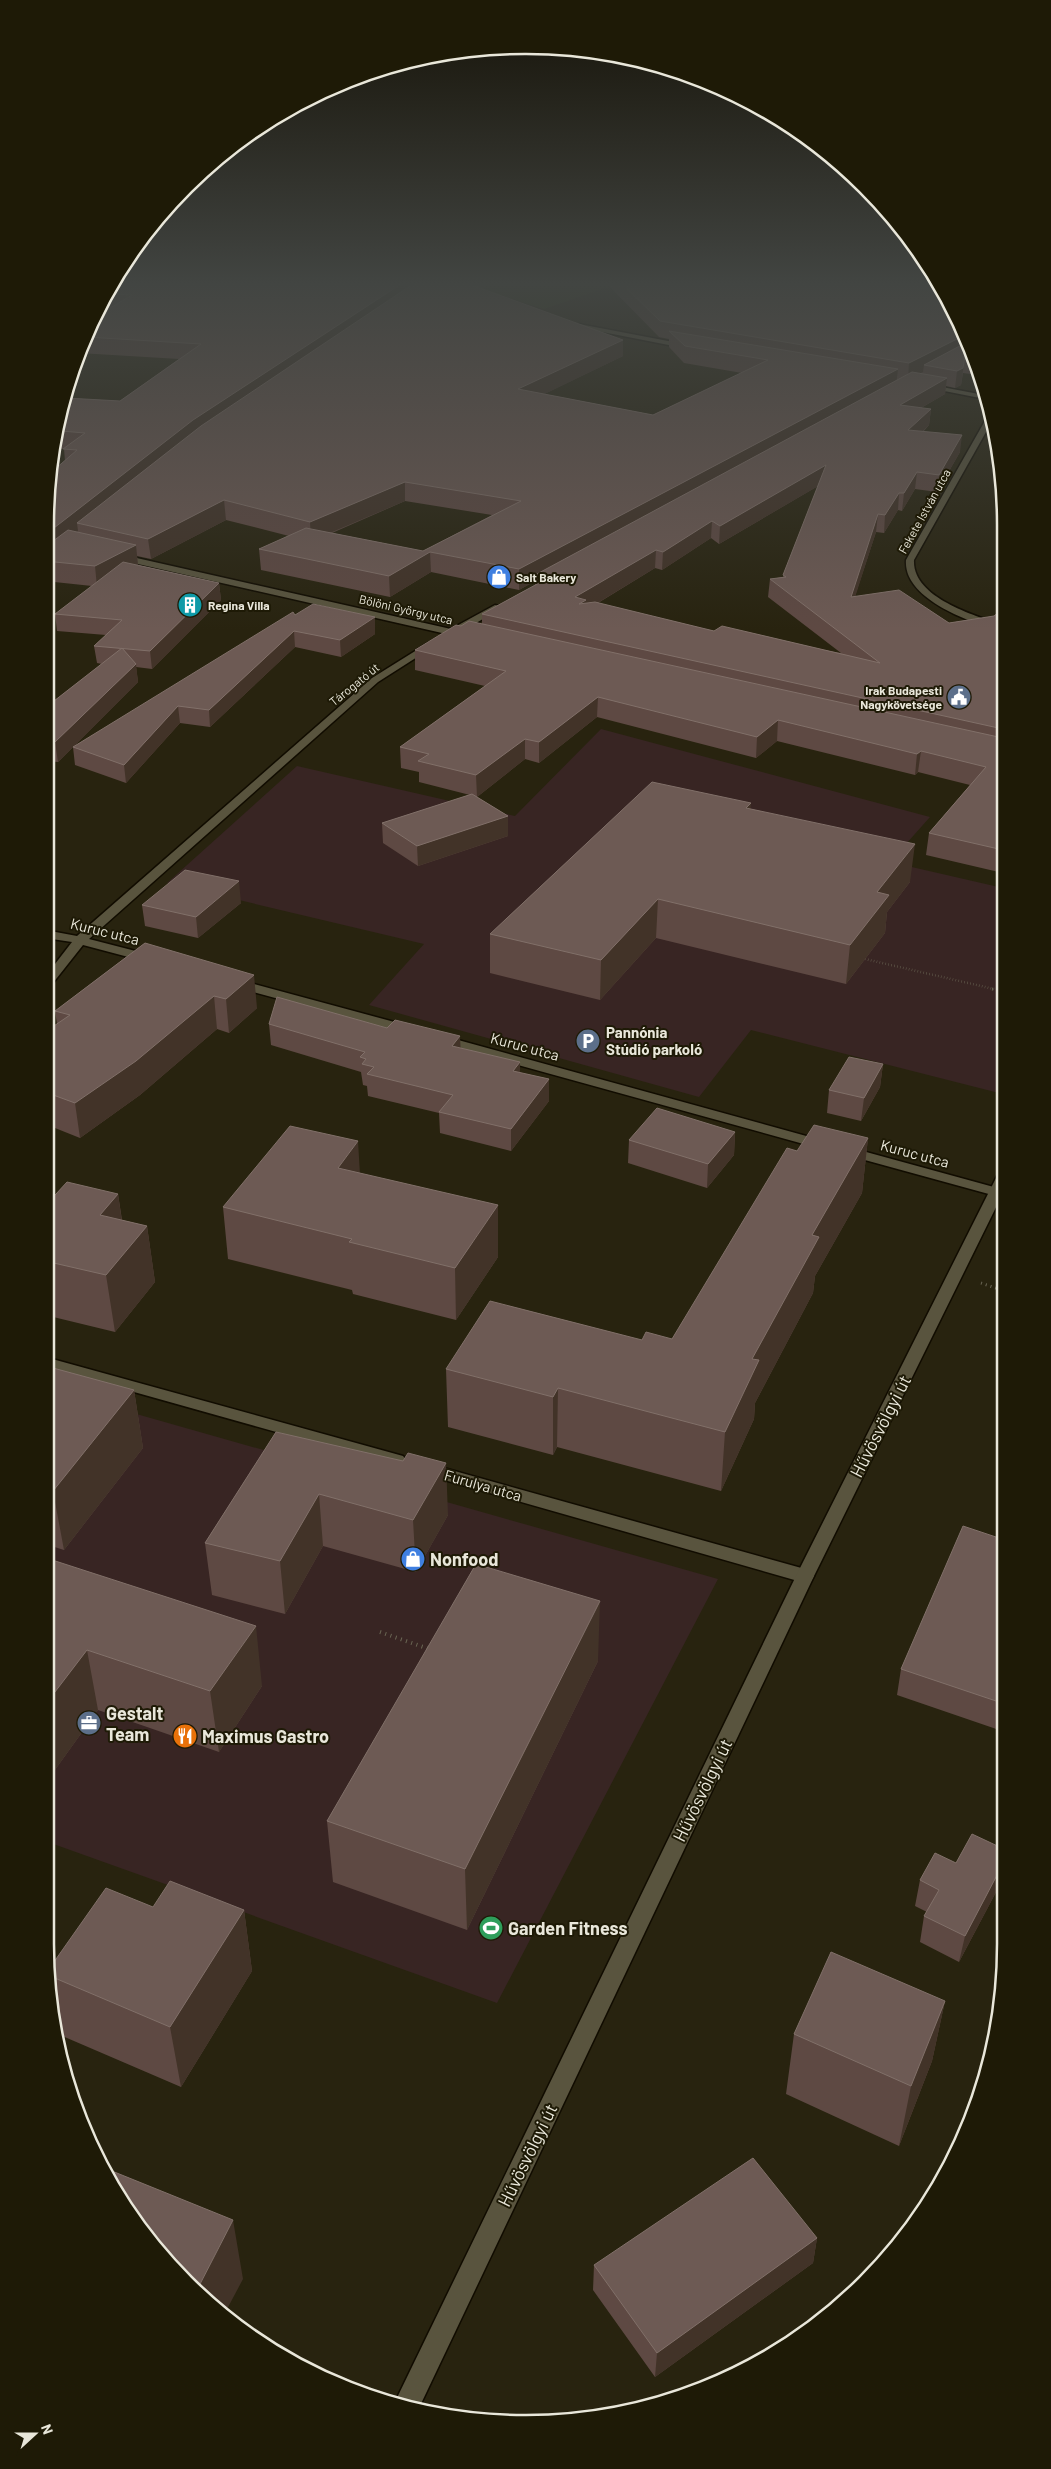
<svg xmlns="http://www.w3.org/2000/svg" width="1051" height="2469" viewBox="0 0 1051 2469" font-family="Barlow,sans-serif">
	<rect width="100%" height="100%" fill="#28230f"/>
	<path fill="#382523" d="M601 729 930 817 890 862 1003 888 1004 1083 999 1093 751 1030 699 1097 369 1005 424 944 167 883 297 766 515 816Z
		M45 1388 718 1579 497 2003 45 1841Z"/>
	<path fill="#2e3b10" d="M507 284H616L544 309 472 286Z"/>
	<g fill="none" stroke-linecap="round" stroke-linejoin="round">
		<defs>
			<path id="street" d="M579 324 689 345 692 347 689 349 577 327Z
				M926 384 984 395 985 399 924 387Z
				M990 417 991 423 914 560C912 597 973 615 1002 625V631C971 623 903 599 906 560L986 419Z
				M119 554 451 629 495 605 503 607 461 632 469 635 464 638 116 559V555Z
				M428 643 436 645 378 682 89 939 155 956 157 959 155 962 151 963 83 945 49 988 45 989V977L72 942 45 938V930L77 936 372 678Z
				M235 979 413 1027 415 1030 408 1034 231 986 229 983Z
				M440 1035 828 1142 830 1145 823 1149 818 1148 435 1042 433 1039Z
				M848 1147 1001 1189 1003 1192 996 1196 843 1154 841 1151Z
				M45 1357 403 1456 406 1460 403 1464 397 1466 45 1367Z
				M426 1463 805 1569 811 1571 814 1576 811 1581 805 1583 420 1473 417 1469 420 1465Z"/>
			<path id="secondary" d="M1004 1172V1191L814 1576 418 2410 394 2404 796 1576 997 1176Z"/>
		</defs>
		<use href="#street" stroke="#110c00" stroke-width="3"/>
		<use href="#secondary" stroke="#110c00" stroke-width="3"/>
		<path stroke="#6a6654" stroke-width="2.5" stroke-dasharray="0.5 2.5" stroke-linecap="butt" d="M865 959 998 990"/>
		<path stroke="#6a6654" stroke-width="3" stroke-dasharray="1 4" stroke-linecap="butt" d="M992 989 1003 991
			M981 1283 1004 1291"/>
		<path stroke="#6a6654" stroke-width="4" stroke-dasharray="1 4.5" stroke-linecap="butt" d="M380 1632 429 1649"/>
		<use href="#street" fill="#59543e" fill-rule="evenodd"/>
		<use href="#secondary" fill="#59543e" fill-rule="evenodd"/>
	</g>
	<path fill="#5e4943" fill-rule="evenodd" d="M110 284H489L483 289 623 356 544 394 653 415 742 373 684 363 669 347V339L659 337 607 284H934L969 341 978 375 963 373 961 385 955 388 946 386 945 394 921 408 931 409 929 425 923 432 960 452 937 492 915 489 902 511 898 510 884 533 876 532 855 596 949 623 994 616 1002 613 1003 873 926 855 929 833 970 785 918 772 915 775 777 741 756 758 597 717 539 763 525 759 477 797 508 816V836L418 866 383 843 382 823 470 795 419 782V772L401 768 400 747 485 686 415 670V650L461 626 482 624V614L535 585V581L519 590 431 572 390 597 261 570 259 549 289 536 226 520 151 559 137 556 138 565 219 583 221 600 152 669 136 667 138 682 73 747 295 615 375 634 341 657 295 647 210 727 180 723 126 783 75 765 73 747 58 762 45 761V708L102 664 97 663 94 646 106 635 57 631 55 614 92 586 45 581V526L65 461 64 449H58L66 398 120 401 179 359 79 353 95 317 108 309H102L101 304ZM818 486 783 577 770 579 768 597 841 653 714 631 598 603 655 568 662 570 711 538 719 544ZM405 501 492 515 423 551 332 533Z
		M750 809 910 882 887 912 885 933 846 984 656 938 600 1000 490 973V934Z
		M241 903 198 938 145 926 142 905Z
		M145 943 257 1008 229 1033 217 1029 140 1095 80 1138 45 1124V1032L57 1024 55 1011Z
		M269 1024 387 1028 461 1048 520 1062V1073L549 1079V1101L511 1151 440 1133 439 1113 368 1096 367 1086 363 1085 361 1072 271 1045Z
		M883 1064 880 1087 861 1121 827 1113 829 1090Z
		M735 1132 734 1155 707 1188 628 1163 629 1140Z
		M868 1138 862 1193 815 1276 813 1293 755 1403 754 1419 721 1491 557 1447 553 1455 448 1427 446 1369 642 1340 672 1339 797 1151Z
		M360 1173 498 1257 456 1320 353 1294 352 1290 228 1259 223 1207Z
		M118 1194 122 1220 147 1226 155 1282 115 1332 45 1315V1206Z
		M45 1378 134 1390 143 1448 64 1550 45 1544Z
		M276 1432 448 1515 416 1572 323 1546 285 1614 212 1595 205 1543Z
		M1005 1540V1732L897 1695 901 1669Z
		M45 1558 262 1686 219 1752 98 1710 47 1781 45 1780Z
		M598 1661 467 1930 333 1882 327 1821Z
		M956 1863 1004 1877 959 1962 920 1942 924 1916 927 1912 915 1906 920 1880Z
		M153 1907 244 1910 252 1971 181 2087 60 2035 49 1969Z
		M945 2001 932 2061 899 2146 786 2094 794 2034Z
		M817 2238 813 2263 655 2377 593 2290 594 2265Z"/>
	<path fill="#423328" d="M401 284H424L77 523 78 531 45 558V535L193 420Z
		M480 284H489L480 291Z
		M965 335 969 341 924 365 923 372 908 380 909 363Z
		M623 340V356L518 407V389Z
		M965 356 961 385 955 388 957 371Z
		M74 364 75 376 69 381 70 371Z
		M898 369 896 386 535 575V581L519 590V569Z
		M947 378 945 394 898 421 900 405Z
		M931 409 929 425 906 447 908 430Z
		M962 435 960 452 937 492 939 475Z
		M826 465 825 482 719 544 720 526Z
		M917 472 915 489 902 511 904 493Z
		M405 482V501L311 541 310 522Z
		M899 493 898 510 884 533 885 515Z
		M224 500 226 520 151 559 148 539Z
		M878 514 876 532 849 616 851 597Z
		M712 521 711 538 662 570 663 552Z
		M136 545 138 565 97 587 95 566Z
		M656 550 655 568 586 610V619L575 597Z
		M430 552 431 572 390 597 389 576Z
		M219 583 221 600 152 669 150 651Z
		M375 617V634L341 657 340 640Z
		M294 631 295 647 210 727 209 710Z
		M136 664 138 682 58 762 55 742Z
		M598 697 597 717 539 763V742Z
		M178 706 180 723 126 783 124 765Z
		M778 720 777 741 756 758 757 737Z
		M525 739V759L477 797 476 775Z
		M921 751 918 772 915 775 917 754Z
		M751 803 748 840 746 808Z
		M508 816V836L418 866 417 846Z
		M915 844 910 882 887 912 885 933 846 984 850 945 877 892Z
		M239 881 241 903 198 938 196 917Z
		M658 899 656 938 600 1000 601 960Z
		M254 975 257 1008 229 1033 226 999Z
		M214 996 217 1029 140 1095 80 1138 75 1103Z
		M460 1036 461 1057 452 1046Z
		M520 1062V1083L513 1071Z
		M883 1064 880 1087 861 1121 864 1098Z
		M549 1079V1101L511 1151V1129Z
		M735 1132 734 1155 707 1188 708 1164Z
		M868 1138 862 1193 815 1276 813 1293 755 1403 754 1419 721 1491 725 1432 752 1359 812 1235Z
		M358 1141 361 1191 338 1168Z
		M118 1194 126 1250 100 1215Z
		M498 1205V1257L456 1320 455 1268Z
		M147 1226 155 1282 115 1332 106 1275Z
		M558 1388 557 1447 553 1455V1397Z
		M134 1390 143 1448 64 1550 53 1491Z
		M446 1463 448 1515 416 1572 413 1520Z
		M319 1494 323 1546 285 1614 280 1561Z
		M600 1601 598 1661 467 1930 465 1869Z
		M256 1626 262 1686 219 1752 210 1691Z
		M87 1650 98 1710 47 1781 45 1773V1705Z
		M1006 1858V1868L1004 1877 959 1962 965 1936Z
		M244 1910 252 1971 181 2087 170 2027Z
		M945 2001 932 2061 899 2146 911 2086Z
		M233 2220 243 2279 226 2311 198 2288Z
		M817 2238 813 2263 655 2377 657 2353Z"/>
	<path fill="#6d5a54" stroke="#817069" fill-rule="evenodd" d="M112 284H401L193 420 45 535V526L54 470 77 450 63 449 85 433 61 431 66 398 120 401 201 344 86 337 95 317 132 295 106 294 109 286Z
		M413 284H469L623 340 518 389 653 415 768 360 685 346 669 331 898 369 519 569 430 552 389 576 259 549 306 528 423 551 521 501 405 482 310 522 224 500 148 539 77 523 201 426Z
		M622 284H934L965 335 909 363 660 321Z
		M969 341 974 357 965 356 963 368 957 371 924 365Z
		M912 372 947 378 900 405 931 409 908 430 962 435 939 475 917 472 904 493H899L885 515 878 514 851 597 899 590 949 623 994 616 999 612 1002 613 1003 729 482 614 550 577 535 575ZM826 465 783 575 786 577 770 579 880 663 722 626 714 631 595 602 579 604 586 600 575 597 656 550 663 552 712 521 720 526Z
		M68 530 136 545 95 566 45 561V547Z
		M123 562 219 583 150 651 94 646 122 620 55 614Z
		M313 604 375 617 340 640 294 631 209 710 178 706 124 765 73 747 293 612 295 615Z
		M469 621 1003 738V850L929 833 986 767 921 751 917 754 778 720 757 737 598 697 539 742 525 739 476 775 418 761 429 754 400 747 506 671 415 650 456 625 461 626Z
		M122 648 136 664 55 742 45 741V708Z
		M652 782 751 803 746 808 915 844 877 892 889 895 850 945 658 899 601 960 490 934Z
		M472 794 508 816 417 846 382 823Z
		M185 870 239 881 196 917 142 905Z
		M145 943 254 975 226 999 214 996 136 1061 75 1103 45 1092V1032L70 1015 55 1011Z
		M277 997 387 1028 395 1020 460 1036 452 1046 520 1062 513 1071 549 1079 511 1129 439 1112 453 1095 367 1074 374 1067 362 1064 366 1059 360 1057 365 1052 269 1024Z
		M849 1057 883 1064 864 1098 829 1090Z
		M657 1108 735 1132 708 1164 629 1140Z
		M814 1125 868 1138 812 1235 819 1237 752 1359 759 1360 725 1432 558 1388 553 1397 446 1369 490 1301 642 1340 646 1332 672 1339 787 1148 797 1151Z
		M290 1126 358 1141 338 1168 498 1205 455 1268 349 1242 352 1239 223 1207Z
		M67 1182 118 1194 100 1215 147 1226 106 1275 45 1261V1240L52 1233 45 1232V1206Z
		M53 1368 134 1390 53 1491 45 1488V1378Z
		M276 1432 403 1461 408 1453 446 1463 413 1520 319 1494 280 1561 205 1543Z
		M963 1526 1005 1540V1704L901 1669Z
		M45 1558H46L256 1626 210 1691 87 1650 45 1705Z
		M476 1564 600 1601 465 1869 327 1821Z
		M972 1834 1006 1850V1858L965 1936 924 1916 939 1890 920 1880 935 1853 956 1863Z
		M170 1881 244 1910 170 2027 50 1976 49 1969 106 1888 153 1907Z
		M831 1952 945 2001 911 2086 794 2034Z
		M753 2158 817 2238 657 2353 594 2265Z
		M102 2167 233 2220 198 2288 164 2260 109 2184Z"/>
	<linearGradient id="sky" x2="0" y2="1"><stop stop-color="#161308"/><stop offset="0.45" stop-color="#424542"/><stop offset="1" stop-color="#424542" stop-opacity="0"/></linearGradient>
	<rect width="1051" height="630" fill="url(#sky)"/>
	<defs>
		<symbol id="shop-disc" viewBox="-11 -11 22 22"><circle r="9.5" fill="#3f7fe0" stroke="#1e1a06"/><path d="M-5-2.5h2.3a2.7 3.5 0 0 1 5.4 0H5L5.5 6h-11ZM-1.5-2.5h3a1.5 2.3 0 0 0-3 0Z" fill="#fff"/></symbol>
		<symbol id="building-disc" viewBox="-11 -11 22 22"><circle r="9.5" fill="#0f9aa8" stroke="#1e1a06"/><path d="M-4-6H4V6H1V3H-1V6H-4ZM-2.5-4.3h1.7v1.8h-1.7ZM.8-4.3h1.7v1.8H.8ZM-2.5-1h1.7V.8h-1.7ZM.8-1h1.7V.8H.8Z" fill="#fff"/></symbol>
		<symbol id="civic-disc" viewBox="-11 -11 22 22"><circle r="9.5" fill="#5c6f8a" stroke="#1e1a06"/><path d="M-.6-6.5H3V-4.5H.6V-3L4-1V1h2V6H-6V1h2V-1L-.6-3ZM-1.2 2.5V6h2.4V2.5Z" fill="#fff"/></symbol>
		<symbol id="parking-disc" viewBox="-11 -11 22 22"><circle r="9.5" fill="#5c6f8a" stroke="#1e1a06"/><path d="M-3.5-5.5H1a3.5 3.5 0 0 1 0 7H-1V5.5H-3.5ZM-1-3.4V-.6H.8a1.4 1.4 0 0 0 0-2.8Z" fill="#fff"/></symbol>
		<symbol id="office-disc" viewBox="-11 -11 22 22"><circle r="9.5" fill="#5c6f8a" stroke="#1e1a06"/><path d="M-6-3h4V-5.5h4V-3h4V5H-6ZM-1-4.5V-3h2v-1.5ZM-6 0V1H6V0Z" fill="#fff"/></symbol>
		<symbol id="restaurant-disc" viewBox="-11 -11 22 22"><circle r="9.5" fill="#e8710a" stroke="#1e1a06"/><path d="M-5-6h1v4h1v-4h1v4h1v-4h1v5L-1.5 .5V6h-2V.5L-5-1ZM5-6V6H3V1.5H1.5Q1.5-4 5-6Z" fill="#fff"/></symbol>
		<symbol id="stadium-disc" viewBox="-11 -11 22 22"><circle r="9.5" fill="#2e9e5b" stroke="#1e1a06"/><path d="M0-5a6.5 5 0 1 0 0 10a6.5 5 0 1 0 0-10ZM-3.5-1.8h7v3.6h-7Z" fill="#fff"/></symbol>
	</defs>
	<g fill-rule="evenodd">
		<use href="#shop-disc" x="485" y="563" width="28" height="28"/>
		<use href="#building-disc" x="176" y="591" width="28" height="28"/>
		<use href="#civic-disc" x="945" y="683" width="28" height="28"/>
		<use href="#parking-disc" x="574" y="1027" width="28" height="28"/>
		<use href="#shop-disc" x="399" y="1545" width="28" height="28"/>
		<use href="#office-disc" x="75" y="1709" width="28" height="28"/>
		<use href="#restaurant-disc" x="171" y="1722" width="28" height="28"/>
		<use href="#stadium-disc" x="477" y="1914" width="28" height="28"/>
	</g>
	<g text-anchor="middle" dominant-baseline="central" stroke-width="4" stroke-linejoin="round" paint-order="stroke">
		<g font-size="12" fill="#e9e7da" stroke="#1e1a06">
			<text transform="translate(924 511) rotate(-61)">Fekete István utca</text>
			<text transform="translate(406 609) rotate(13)">Bölöni György utca</text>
			<text transform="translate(354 684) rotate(-39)">Tárogató út</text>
		</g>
		<g font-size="12" font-weight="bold" fill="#e9e7da" stroke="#1e1a06" text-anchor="start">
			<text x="516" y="577">Salt Bakery</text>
			<text x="208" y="605">Regina Villa</text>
			<text x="942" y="690" text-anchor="end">Irak Budapesti<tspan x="942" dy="14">Nagykövetsége</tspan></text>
		</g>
		<g font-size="15" fill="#e9e7da" stroke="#1e1a06">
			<text transform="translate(105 931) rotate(14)">Kuruc utca</text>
			<text transform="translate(525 1046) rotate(15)">Kuruc utca</text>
			<text transform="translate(915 1153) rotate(15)">Kuruc utca</text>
			<text transform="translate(483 1485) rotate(16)">Furulya utca</text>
		</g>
		<g font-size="15" font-weight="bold" fill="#e9e7da" stroke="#1e1a06" text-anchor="start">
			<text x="606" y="1032">Pannónia<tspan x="606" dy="17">Stúdió parkoló</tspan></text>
		</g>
		<g font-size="18" fill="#e9e7da" stroke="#1e1a06">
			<text transform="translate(880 1426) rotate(-63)">Hűvösvölgyi út</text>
			<text transform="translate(702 1790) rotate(-64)">Hűvösvölgyi út</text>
			<text transform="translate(527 2155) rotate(-64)">Hűvösvölgyi út</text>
		</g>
		<g font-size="18" font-weight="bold" fill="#e9e7da" stroke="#1e1a06" text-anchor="start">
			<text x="430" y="1559">Nonfood</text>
			<text x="106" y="1713">Gestalt<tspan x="106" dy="21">Team</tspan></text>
			<text x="202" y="1736">Maximus Gastro</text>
			<text x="508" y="1928">Garden Fitness</text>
		</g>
	</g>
	<path d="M0 0H1051V2469H0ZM525 54H526A471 471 0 0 1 997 525V1944A471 471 0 0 1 526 2415H525A471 471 0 0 1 54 1944V525A471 471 0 0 1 525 54Z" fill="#1e1a06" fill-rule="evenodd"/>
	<path fill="none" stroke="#e9e7da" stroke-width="2.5" d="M525 54H526A471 471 0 0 1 997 525V1944A471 471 0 0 1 526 2415H525A471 471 0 0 1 54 1944V525A471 471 0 0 1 525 54Z"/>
	<g transform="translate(35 2434) rotate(69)" stroke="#1e1a06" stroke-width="4" paint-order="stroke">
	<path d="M0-4L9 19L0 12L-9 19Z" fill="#e9e7da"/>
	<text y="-8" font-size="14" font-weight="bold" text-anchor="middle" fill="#e9e7da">N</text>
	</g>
</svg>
